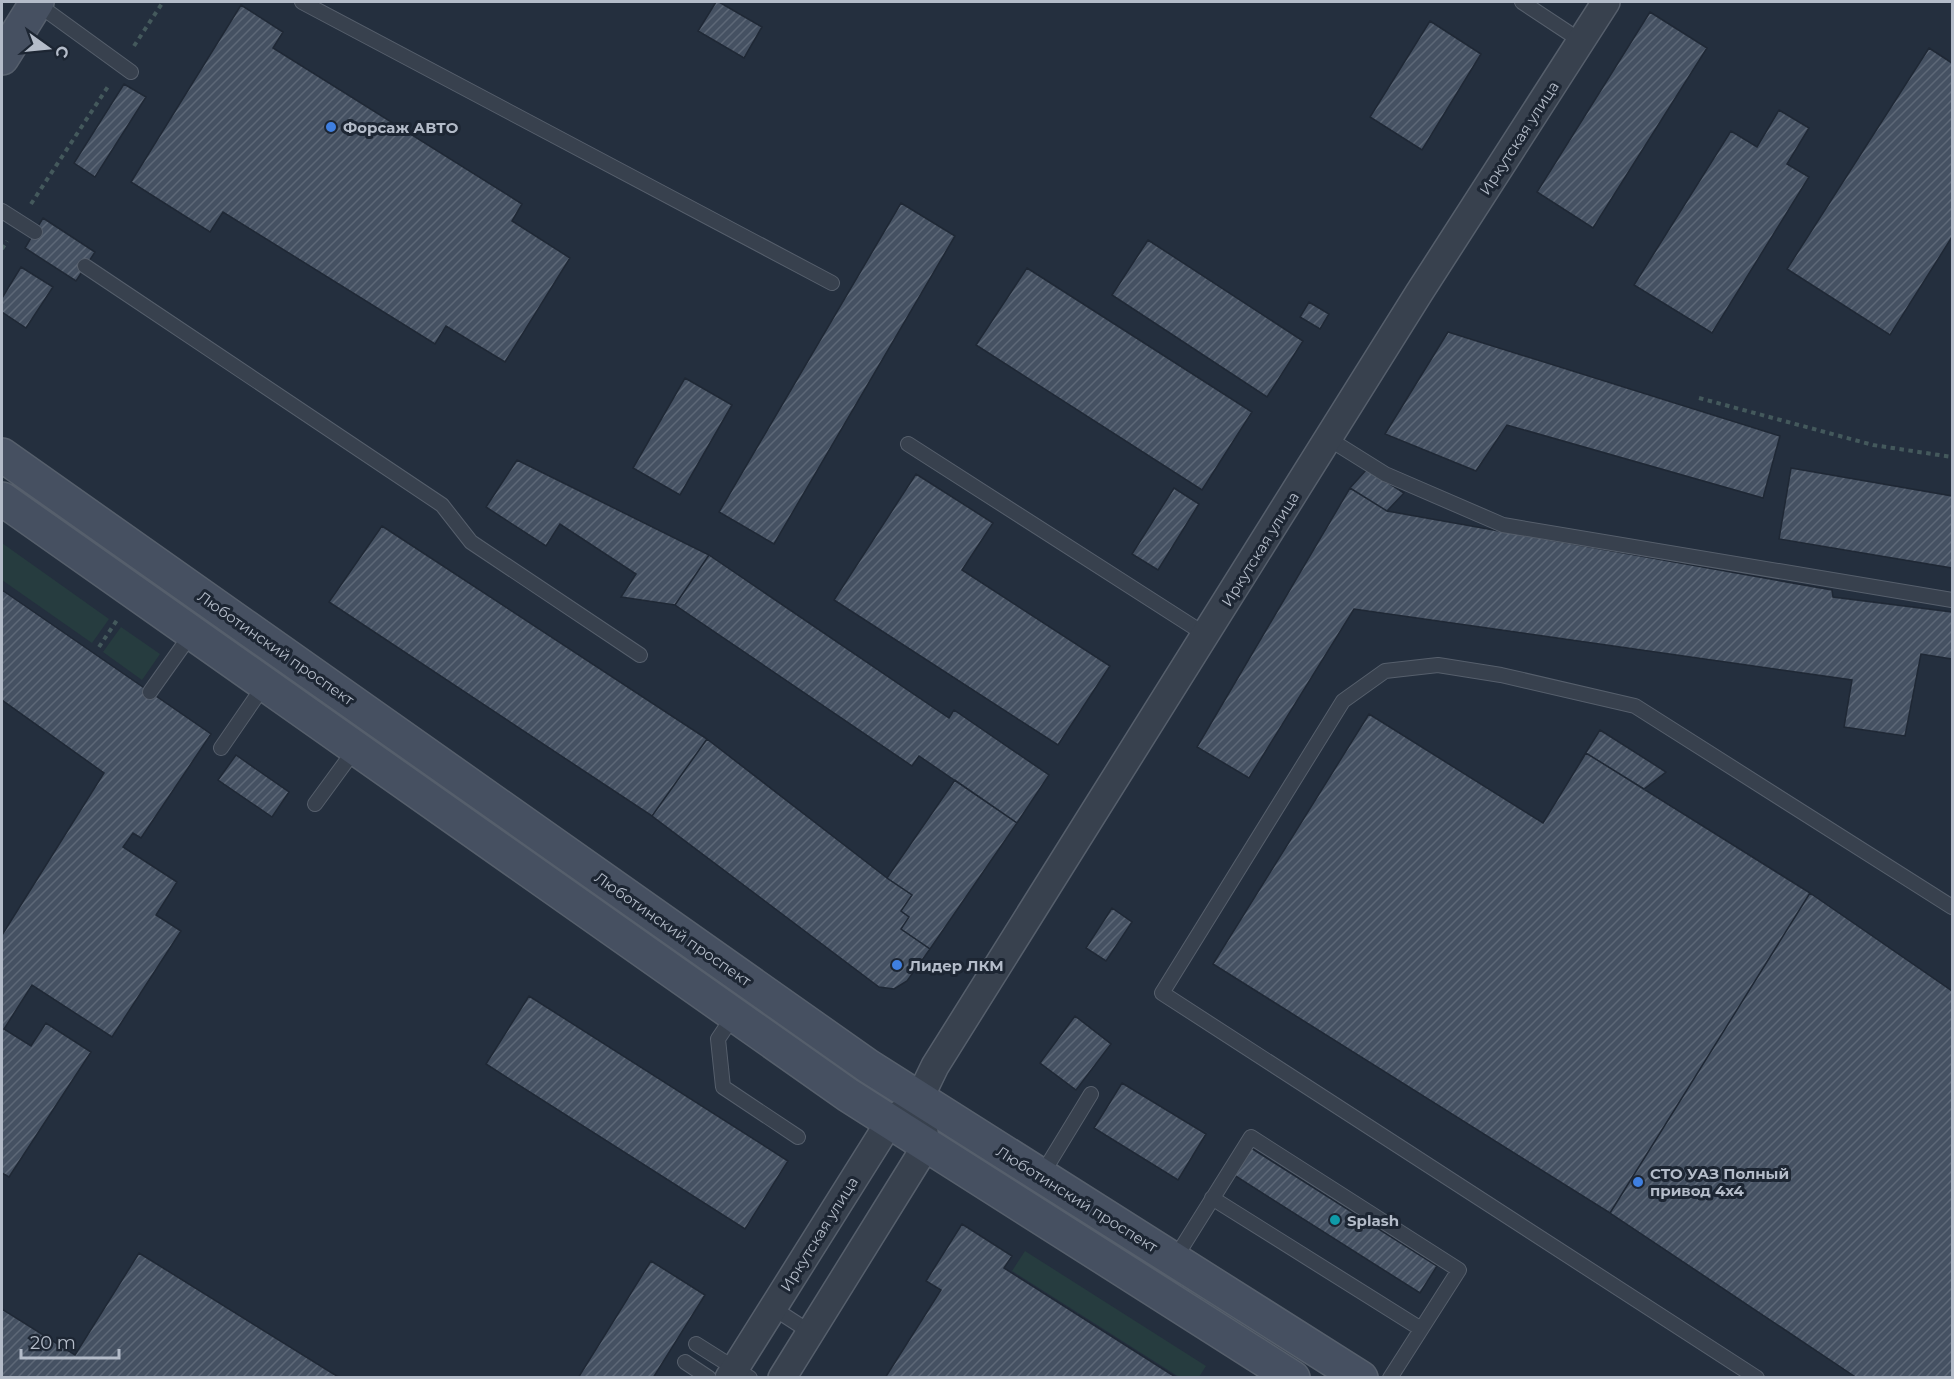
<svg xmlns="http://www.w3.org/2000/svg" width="1954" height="1379" viewBox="0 0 1954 1379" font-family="Montserrat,sans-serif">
	<defs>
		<pattern id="building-hatch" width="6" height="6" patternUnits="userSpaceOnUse" patternTransform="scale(1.5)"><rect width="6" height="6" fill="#455162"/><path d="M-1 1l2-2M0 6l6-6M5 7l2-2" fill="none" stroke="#5d6877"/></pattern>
	</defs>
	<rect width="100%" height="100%" fill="#242f3e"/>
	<path fill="#263c3f" d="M2 543 109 619 92 643 2 580Z
		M121 627 160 654 142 680 103 652Z
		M1025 1251 1206 1366 1199 1377H1179L1012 1271Z"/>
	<path fill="url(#building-hatch)" stroke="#1f2835" stroke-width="1.5" d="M716 2H719L762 27 744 58 698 31Z
		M241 5 283 32 273 48 522 204 512 221 570 258 505 362 446 326 435 344 223 212 210 232 131 182Z
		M1650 12 1707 48 1593 228 1537 192Z
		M1430 21 1481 54 1422 150 1370 117Z
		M1929 48 1952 63V237L1890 335 1787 269Z
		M124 84 146 97 95 177 74 163Z
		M1779 110 1809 128 1787 164 1809 177 1712 333 1634 285 1731 131 1757 147Z
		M901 203 955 236 774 544 719 512Z
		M43 218 95 252 76 281 25 248Z
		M1148 240 1303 341 1267 397 1112 295Z
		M21 267 53 287 26 328 2 312V298Z
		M1027 268 1252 412 1202 490 976 345Z
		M1309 302 1329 314 1320 329 1300 317Z
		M1448 332 1780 436 1763 498 1507 425 1476 471 1385 434Z
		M685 378 732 405 680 495 633 468Z
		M517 460 709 555 675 605 621 597 636 574 560 524 546 546 486 507Z
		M1791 468 1952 496V568L1779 539Z
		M1367 469 1404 493 1387 511 1350 488Z
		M916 474 993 523 962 570 1110 666 1058 745 834 600Z
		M1174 488 1199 504 1158 570 1132 554Z
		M1350 488 1387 511 1832 590 1833 597 1952 612V659L1921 654 1905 736 1844 727 1852 680 1354 609 1249 778 1197 747Z
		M382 526 707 739 652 816 329 602Z
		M709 555 949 718 954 710 1049 775 1017 823 919 756 912 766 675 605Z
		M2 590 211 734 141 838 133 833 123 847 177 882 156 915 181 931 112 1037 32 985 4 1029 31 1046 46 1023 91 1052 9 1177 2 1173V935L104 773 2 700Z
		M1369 714 1543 823 1586 753 1810 893 1610 1213 1213 964Z
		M1600 730 1666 772 1644 789 1586 753 1580 762Z
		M707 739 887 878 912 895 901 911 909 917 901 929 930 949 907 981 894 989 879 987 652 816Z
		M236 755 289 792 272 817 218 780Z
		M955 780 1017 823 930 949 901 929 909 917 901 911 912 895 887 878Z
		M1810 893 1952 991V1375L1951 1378H1857L1610 1213Z
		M1112 908 1132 922 1106 961 1086 948Z
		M529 996 788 1161 745 1229 486 1064Z
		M1075 1016 1111 1044 1076 1090 1040 1063Z
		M1122 1083 1206 1134 1178 1180 1094 1128Z
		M1251 1148 1437 1266 1420 1293 1234 1175Z
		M962 1224 1012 1256 1004 1268 1177 1378H885L941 1290 926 1281Z
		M139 1253 340 1378H2V1309L75 1355Z
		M651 1261 705 1295 653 1378H578Z"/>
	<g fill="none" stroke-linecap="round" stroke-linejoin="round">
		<defs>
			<path id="lane" d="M302 2 832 283
				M1522 2 1581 41
				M36 3 131 72
				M2 211 35 232
				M85 266 442 505 471 542 640 655
				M1329 439 1385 474 1503 525 1952 600
				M908 444 1206 635
				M150 692 192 633
				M221 748 265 684
				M315 804 356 748
				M734 1015 718 1039 723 1087 798 1137
				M1041 1176 1091 1094
				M1212 1198 1421 1329
				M1174 1260 1251 1137 1459 1270 1390 1378
				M773 1308 810 1332
				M696 1344 750 1378
				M685 1362 709 1378
				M1757 1378 1162 993 1343 701 1385 671 1438 665 1501 675 1635 706 1952 907"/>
			<path id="street" d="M919 1099 935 1066 1419 293 1606 2
				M729 1378 889 1123 919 1099 926 1146 782 1378"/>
			<path id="secondary" d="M2 58 37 2
				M2 455 868 1066 1361 1378
				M2 499 848 1095 1293 1378"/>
		</defs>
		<use href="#lane" stroke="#565f6c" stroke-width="16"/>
		<use href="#street" stroke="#565f6c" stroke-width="30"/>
		<use href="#secondary" stroke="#565f6c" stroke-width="36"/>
		<path stroke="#44595c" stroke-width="4" stroke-dasharray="4.5 4.5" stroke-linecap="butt" d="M134 46 163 2
			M31 204 109 85
			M2 249 7 241
			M1699 398 1873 445 1952 457
			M99 647 117 620"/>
		<use href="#lane" stroke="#38414e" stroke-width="14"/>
		<use href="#street" stroke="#38414e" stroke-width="27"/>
		<use href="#secondary" stroke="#465061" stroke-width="33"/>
	</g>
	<g fill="#3f7fe0" stroke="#1d2633" stroke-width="2">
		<circle cx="331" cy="127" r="6"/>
		<circle cx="897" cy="965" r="6"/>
		<circle cx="1638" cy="1182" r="6"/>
	</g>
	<circle fill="#0f9aa8" stroke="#1d2633" stroke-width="2" cx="1335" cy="1220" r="6"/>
	<g text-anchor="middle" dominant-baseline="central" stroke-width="6" stroke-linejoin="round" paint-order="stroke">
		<g font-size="15" font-weight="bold" fill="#b4bcc9" stroke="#1d2633" text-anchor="start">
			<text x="343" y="127">Форсаж АВТО</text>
			<text x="909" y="965">Лидер ЛКМ</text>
			<text x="1650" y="1173">СТО УАЗ Полный<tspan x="1650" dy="17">привод 4х4</tspan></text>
			<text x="1347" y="1220">Splash</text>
		</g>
		<g font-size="15" fill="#b4bcc9" stroke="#1d2633">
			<text transform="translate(1519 138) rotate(-57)">Иркутская улица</text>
			<text transform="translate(1260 549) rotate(-58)">Иркутская улица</text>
			<text transform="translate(276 648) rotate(35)">Люботинский проспект</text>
			<text transform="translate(673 929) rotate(35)">Люботинский проспект</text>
			<text transform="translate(1077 1199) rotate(32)">Люботинский проспект</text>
			<text transform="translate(819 1234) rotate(-58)">Иркутская улица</text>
		</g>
	</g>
	<rect width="1954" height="1379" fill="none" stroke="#b4bcc9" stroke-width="6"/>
	<g transform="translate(48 48) rotate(105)" stroke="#1d2633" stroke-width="4.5" paint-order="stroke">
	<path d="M0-4.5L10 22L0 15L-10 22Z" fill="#b4bcc9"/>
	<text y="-9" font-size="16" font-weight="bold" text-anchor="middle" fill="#b4bcc9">С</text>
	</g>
	<path d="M21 1349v9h98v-9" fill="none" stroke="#b4bcc9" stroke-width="3"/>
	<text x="30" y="1349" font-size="18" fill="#b4bcc9" stroke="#1d2633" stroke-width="4.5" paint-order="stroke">20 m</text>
</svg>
